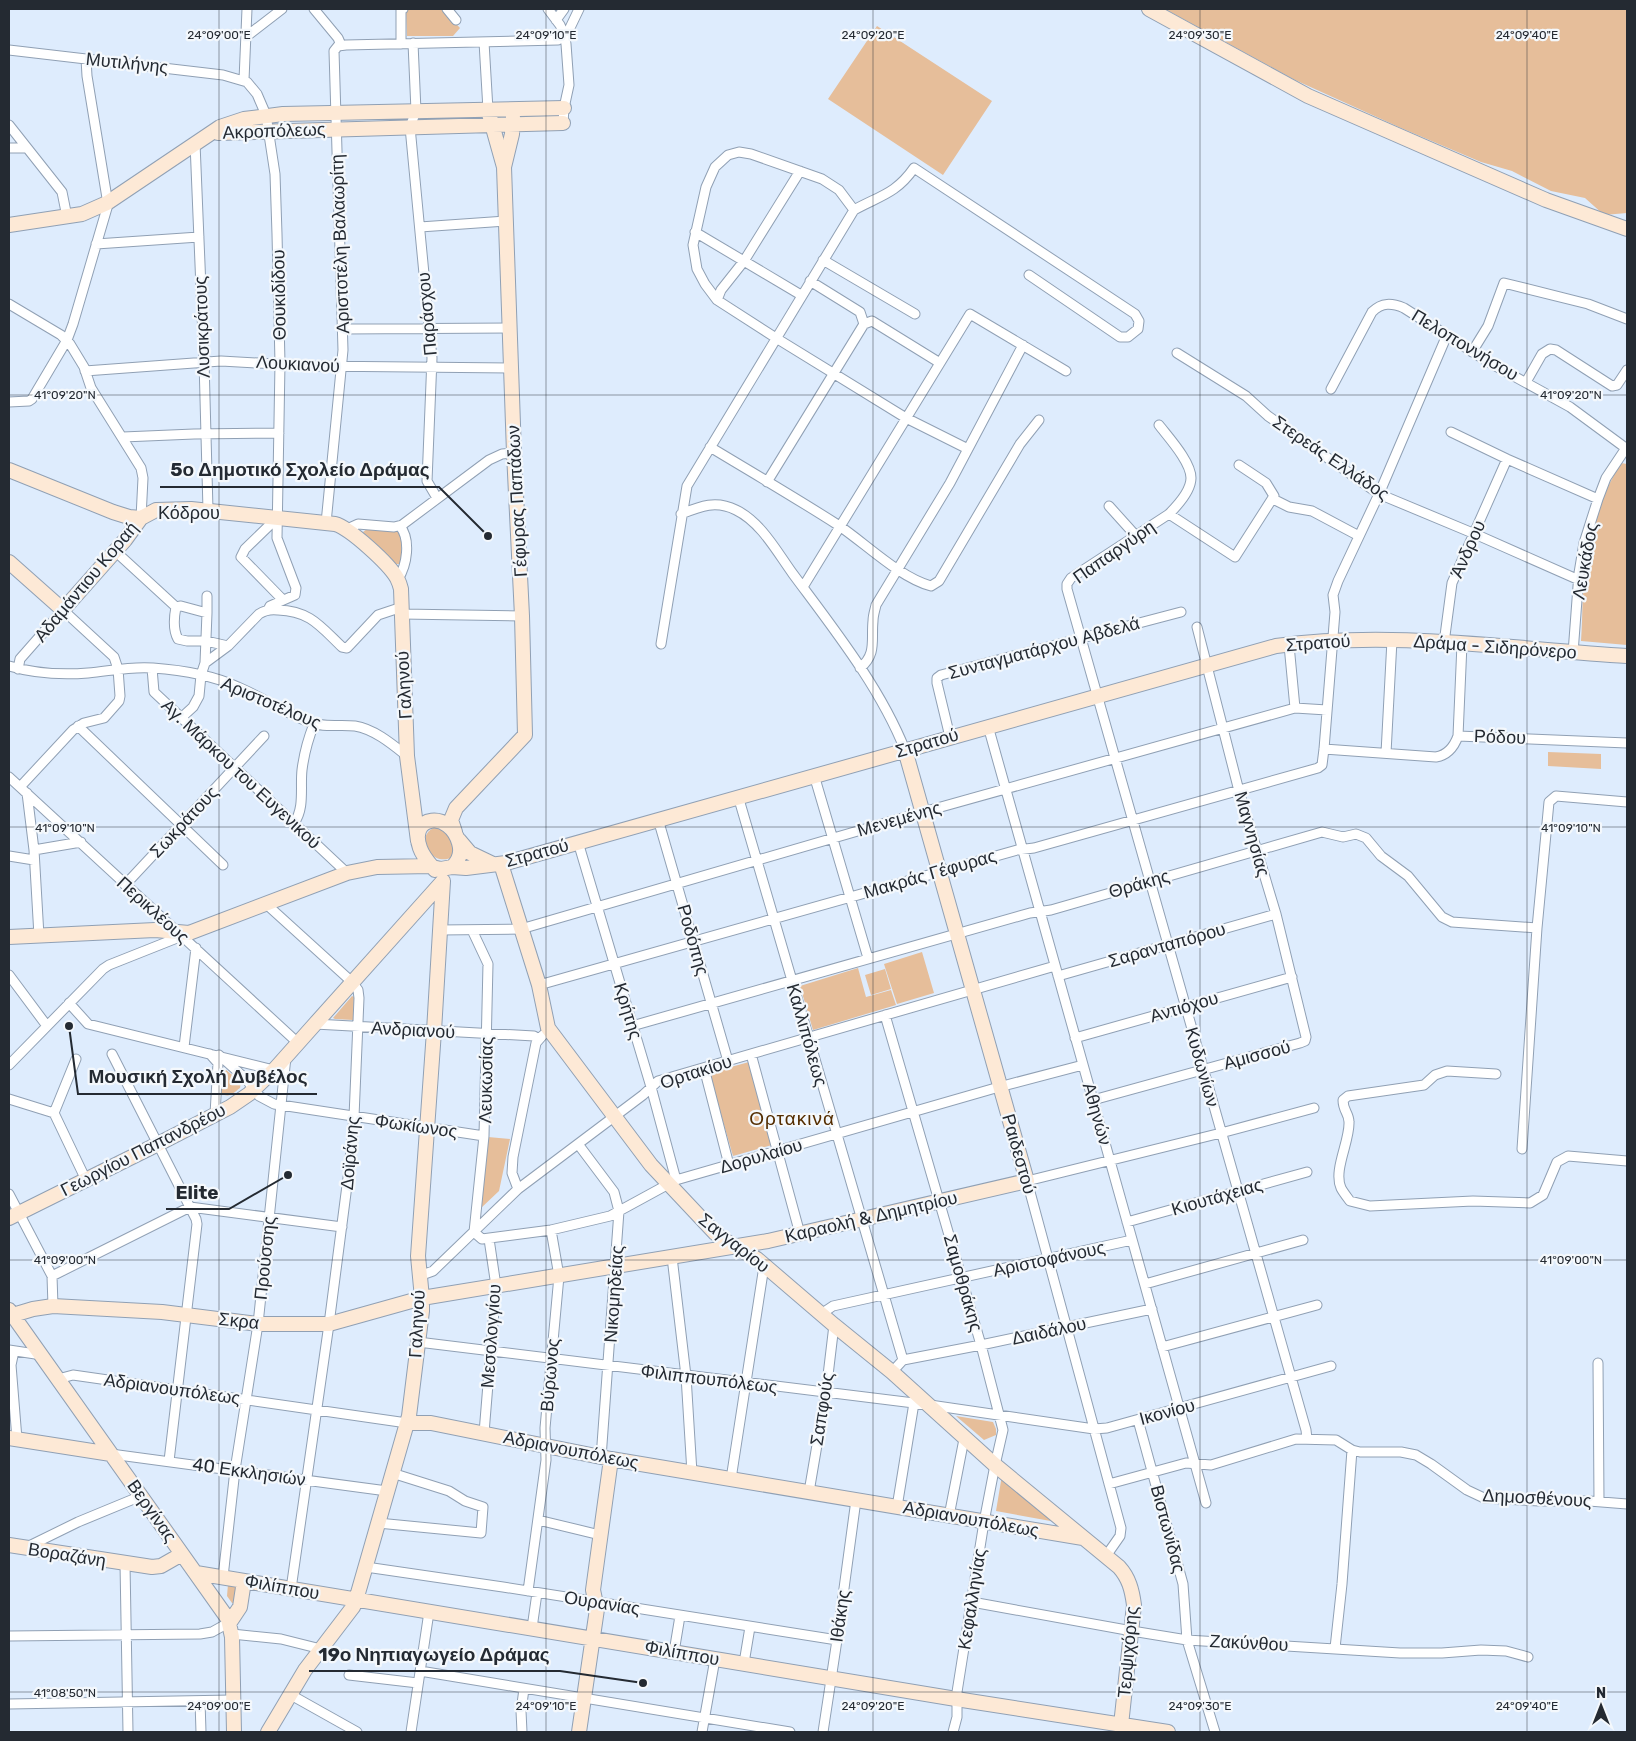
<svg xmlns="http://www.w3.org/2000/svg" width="1636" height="1741" viewBox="0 0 1636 1741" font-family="Rubik,sans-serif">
	<rect width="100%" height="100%" fill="#deecfd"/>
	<path fill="#e6be9a" d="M409 9H442L460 28 453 36H407L406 11Z
		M1165 9H1627V213L1604 215 1585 198 1551 191 1512 171 1481 162 1401 128 1295 80Z
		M877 26 992 101 943 175 828 99Z
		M1621 463 1627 464V645L1581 641C1583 615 1582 587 1585 560 1590 527 1603 492 1621 463Z
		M367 529 397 531 402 535 401 564H394L364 537 363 532Z
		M1548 752 1601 754V769L1548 766Z
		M440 826 454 840 453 857C429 869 411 831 440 826Z
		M922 952 934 993 897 1004 884 964Z
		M858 968 866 997 891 990 896 1005 813 1030 800 986Z
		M885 969 891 989 871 995 865 975Z
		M352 996 354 997 353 1020 335 1019 333 1018Z
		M749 1062 772 1145 733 1156 709 1073Z
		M226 1070 241 1082 240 1088C233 1093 229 1099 221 1093L222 1071Z
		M488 1137 510 1139 499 1191 480 1209Z
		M956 1416 993 1422 996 1429V1435L984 1440Z
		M1002 1475 1056 1522 996 1511Z
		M228 1584 239 1586 237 1604 232 1603 227 1596Z"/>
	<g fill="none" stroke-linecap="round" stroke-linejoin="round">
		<defs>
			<path id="street" d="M314 9 338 38 341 45
				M447 9 456 20
				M548 9 560 25 564 34 566 44 569 85 564 108 563 123
				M556 20 564 9
				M247 36 282 9
				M484 42 488 110
				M413 43 416 111 410 127 432 358 427 481 437 498
				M401 44V10L403 9
				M9 50 223 75 247 82 257 94 266 115 275 174 277 234 280 363 277 538 296 588 295 595 270 606 268 610
				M244 80 247 9
				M9 125 62 192 67 217
				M195 143 204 361 208 510
				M9 148H27
				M854 210 839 190 822 179 751 154 739 152 728 155 715 167 706 187 693 245 697 269 705 284 717 300 776 338 906 418 968 449
				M420 227 506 221
				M695 232 801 295
				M96 244 199 237
				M823 260 915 314
				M810 281 860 312 864 324
				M717 300 721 290 744 261 800 171
				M9 304 61 335 70 344 84 367 91 388 141 468 143 478 141 518
				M343 329 510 328
				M1472 352 1488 326 1504 283 1588 304 1627 319
				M1177 353 1246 396 1268 416 1379 494 1475 534 1579 580
				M85 371 221 361 313 366 512 368
				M1526 382 1542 354 1550 349 1556 350 1612 386 1617 385 1627 370
				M1331 389 1372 312C1382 302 1392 303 1404 308L1490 363 1570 407 1627 449
				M9 402 29 401 32 399 67 340 73 324 107 208V198L87 76 86 59
				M1159 425C1169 438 1191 462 1191 478 1191 491 1177 506 1169 514L1071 578 1067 584V589L1306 1430 1307 1439
				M1451 432 1507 459 1598 499
				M123 437 194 434 279 433
				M710 447C753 473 796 498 838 525 865 543 900 578 931 586L939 581 1020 444 1039 420
				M767 482 864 324 872 321 940 363
				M1273 499 1289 507 1312 511 1359 536
				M1109 506 1136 536
				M681 514C701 506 716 500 736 510 761 522 777 552 793 574 833 628 880 687 905 750
				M1169 514 1235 557 1274 496 1266 483 1239 465
				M277 518 245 549 241 557 283 600
				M326 523 343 350 334 51 338 46 346 45 558 40 568 32 579 9
				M347 529 358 524 394 527 402 525 489 460 502 454 514 453
				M115 551 176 607C174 617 173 630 178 639L187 641H206L228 646
				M398 579C407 565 411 540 400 526
				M803 587 970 314 1066 371
				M176 607 181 606 207 613V596
				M402 614 522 616
				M1444 643 1452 583 1507 459
				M661 644 687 486 854 210C879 196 896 194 914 168L1135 314 1139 321 1138 329 1128 337H1120L1029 275
				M1289 645 1295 708
				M1573 653 1579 573 1584 543 1598 499 1606 478 1626 448
				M205 663 228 646 259 614C265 610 270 609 278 610 310 611 320 626 342 647L347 648 378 615 402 607
				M9 666C33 673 63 675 88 673 110 671 131 666 153 668 181 670 212 675 238 687 262 697 285 713 309 722 324 728 339 724 355 726 374 729 392 744 407 756
				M152 668 154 692 347 873
				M860 668C877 654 871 640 873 621 873 615 875 610 876 605L950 483 1023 345
				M18 669 20 659 63 610 114 657 118 669 120 696 119 701 104 718 84 723 73 730 20 787
				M181 718 193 707 199 696 201 675 205 663 207 613
				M78 726 223 865
				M988 726 1206 1503
				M1458 736 1627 743
				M950 737 937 683V678L941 675 1181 612
				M1324 749 1436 757C1448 755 1454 747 1458 736L1462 644
				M1386 753 1392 640
				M814 775 868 958
				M9 777 298 1043
				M27 793 34 850 39 936
				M738 796 903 1360
				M658 819 728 1061
				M294 823C305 808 300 787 302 770 304 754 308 739 314 724
				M578 842 651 1087 676 1180
				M34 850 81 842
				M9 856 34 860
				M125 885 264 736
				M265 903 352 982 358 990 359 998 354 1117 349 1170 329 1324 291 1589
				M440 930 521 929 923 812 1295 708 1327 710
				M472 930 488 964 484 1136 474 1232 482 1239 551 1230 610 1216 676 1180 999 1087 1083 1065
				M9 975 47 1026
				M1058 976 1276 914
				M539 985 1017 850 1034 848 1318 768 1322 765 1324 749 1335 612 1333 595 1338 581 1379 494 1447 335
				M69 1003 88 1024 274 1070
				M885 1015 981 1345 1003 1430 995 1465 984 1522 957 1692V1717L953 1732
				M315 1024 534 1036 539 1039
				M632 1026 1030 913 1051 910 1322 832 1343 837 1356 834 1366 838 1381 856 1408 876 1442 917 1452 922 1537 928
				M1075 1038 1292 977
				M184 1047 196 948
				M112 1054 196 1219 197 1224 169 1461
				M210 1054 218 1063 215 1114
				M751 1054 800 1234
				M219 1055 246 1079 259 1096 274 1104 484 1136
				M9 1065 103 969 109 965 182 936
				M704 1068 729 1165
				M1496 1074 1447 1071 1435 1075 1424 1085 1348 1096 1343 1100C1343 1111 1349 1113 1349 1122 1350 1141 1333 1170 1341 1188 1343 1192 1347 1197 1350 1201L1370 1206 1473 1201 1530 1203 1543 1195 1557 1162 1568 1156 1627 1161
				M9 1099 54 1113 86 1180
				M1093 1100 1300 1043 1305 1041 1306 1037 1276 914 1239 791 1197 627
				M54 1113 76 1059
				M578 1144 614 1192 619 1211 601 1458
				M1522 1149 1537 928 1549 802 1556 796 1627 802
				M518 1189 512 1173 513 1157 536 1043 543 1035
				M9 1194 52 1276 53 1306
				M1127 1222 1307 1172
				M672 1257 686 1376 692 1473
				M52 1276 190 1207 342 1227
				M419 1276 433 1271 518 1189 643 1095 658 1081 1055 966
				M1145 1284 1303 1240
				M821 1314 833 1306 1132 1240
				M418 1342 930 1405 1094 1429 1107 1428 1331 1366
				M1162 1347 1317 1305
				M9 1350 42 1355
				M14 1351 11 1365 17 1439
				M1598 1363 1599 1501
				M892 1372 903 1360 981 1345 1152 1309
				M58 1379 73 1375 407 1423
				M1138 1420 1183 1584 1187 1640 1215 1732
				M484 1433 496 1286 489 1239
				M111 1454 387 1491
				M731 1479 764 1266
				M1109 1484 1186 1463 1211 1465 1296 1439 1336 1440 1352 1450 1360 1452H1401L1416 1455 1431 1464 1467 1490 1484 1498 1540 1501H1589L1627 1504
				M809 1492 826 1392 834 1325
				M897 1507 914 1403
				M949 1516 964 1439
				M538 1520 600 1535
				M378 1523 481 1533 483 1507 465 1501 449 1491 392 1473
				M25 1548 78 1522 141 1496
				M1106 1556 1120 1536 1121 1528 1027 1181 1221 1133 1314 1108
				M125 1564 128 1732
				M366 1567 503 1587 837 1640
				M223 1577 235 1470 258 1324 286 1057
				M528 1591 546 1460 545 1428 559 1276 551 1230
				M972 1602 1132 1631 1187 1640 1400 1653H1442L1481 1650 1506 1651 1528 1657
				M532 1628 537 1593
				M232 1634 281 1639 321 1649
				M9 1636 200 1634 212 1632 230 1622
				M1335 1648 1342 1584 1352 1450
				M674 1652 680 1616
				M744 1663 750 1627
				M420 1671 790 1732
				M349 1675 418 1683
				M291 1695 357 1732
				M200 1701 201 1732
				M9 1704 232 1700
				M411 1732 429 1612
				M522 1732 521 1711 524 1689
				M702 1732 715 1659
				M823 1732 837 1640 856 1500"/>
			<path id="secondary" d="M1149 9 1308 96 1546 200 1627 229
				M218 133 563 123
				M504 167 512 134 513 117
				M9 225 82 214 107 203 220 127 244 119 283 114 564 108
				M9 470 113 512 129 517 141 518 156 510 191 509 335 524C350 528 389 564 397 578 399 582 400 585 401 589L407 756 418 841
				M9 562 63 610 125 540 141 518
				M455 832 451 820 456 808 525 735 522 616 514 453 504 167 488 110
				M459 840 470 853 493 864
				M501 864 539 985 548 1028 651 1165 715 1233 724 1240 757 1259 834 1325 892 1372 995 1465 1119 1567C1129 1578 1132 1590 1134 1605L1121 1725
				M432 867 441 869 452 867C459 861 462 853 459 843 450 810 408 815 420 848 423 857 429 863 435 870
				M452 867 466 868 506 863 1276 646C1392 630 1511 649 1627 656
				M9 937 155 930 189 933 347 873 377 867 431 866
				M9 1218 158 1144 230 1107 249 1094 274 1070 315 1024 443 881
				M9 1310 228 1619 232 1637 234 1732
				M13 1315 33 1309 53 1306 162 1312 258 1324H329L422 1298 768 1241 1027 1181 905 750
				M407 1423H431L611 1459 1083 1538
				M9 1438 111 1454
				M9 1545 152 1567 161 1566 182 1554
				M196 1573 956 1699 1168 1732
				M230 1622 240 1607 244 1581
				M268 1732 305 1670 353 1607 356 1600 409 1416 422 1311V1298L418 1256 434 1031 443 881
				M579 1732 597 1609 593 1590 611 1459"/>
		</defs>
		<use href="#street" stroke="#90a0b4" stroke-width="11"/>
		<use href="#secondary" stroke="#90a0b4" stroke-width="16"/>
		<use href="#street" stroke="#fff" stroke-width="9"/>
		<use href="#secondary" stroke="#fde9d6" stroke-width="14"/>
	</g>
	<path fill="none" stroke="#242a32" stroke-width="1" stroke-opacity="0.45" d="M219 9V1732M546 9V1732M873 9V1732M1200 9V1732M1527 9V1732M9 395H1627M9 827H1627M9 1260H1627M9 1692H1627"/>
	<g text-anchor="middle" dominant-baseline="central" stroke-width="4.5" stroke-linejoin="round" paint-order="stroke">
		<g font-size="18" fill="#242a32" stroke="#f4f8fc">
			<text transform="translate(127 63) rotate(6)">Μυτιλήνης</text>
			<text transform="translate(274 131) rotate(-2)">Ακροπόλεως</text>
			<text transform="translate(340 244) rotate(-92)">Αριστοτέλη Βαλαωρίτη</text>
			<text transform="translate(279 295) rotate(-91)">Θουκιδίδου</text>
			<text transform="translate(427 314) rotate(-95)">Παράσχου</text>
			<text transform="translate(202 327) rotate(-92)">Λυσικράτους</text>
			<text transform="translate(1465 345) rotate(31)">Πελοποννήσου</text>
			<text transform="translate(298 364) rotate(3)">Λουκιανού</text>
			<text transform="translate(1331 458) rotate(34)">Στερεάς Ελλάδος</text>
			<text transform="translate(517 501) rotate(-93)">Γέφυρας Παπάδων</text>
			<text x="189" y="513">Κόδρου</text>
			<text transform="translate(1468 549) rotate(-66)">Άνδρου</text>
			<text transform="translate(1114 552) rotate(-35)">Παπαργύρη</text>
			<text transform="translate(1585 561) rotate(-80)">Λευκάδος</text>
			<text transform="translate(86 582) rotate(-50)">Αδαμάντιου Κοραή</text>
			<text transform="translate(1318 643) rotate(-4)">Στρατού</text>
			<text transform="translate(1495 647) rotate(4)">Δράμα - Σιδηρόνερο</text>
			<text transform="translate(1044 648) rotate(-15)">Συνταγματάρχου Αβδελά</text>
			<text transform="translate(404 685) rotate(-93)">Γαληνού</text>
			<text transform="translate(271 703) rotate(23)">Αριστοτέλους</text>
			<text transform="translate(1500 737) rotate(2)">Ρόδου</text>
			<text transform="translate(927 743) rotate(-16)">Στρατού</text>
			<text transform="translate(241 774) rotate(43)">Αγ. Μάρκου του Ευγενικού</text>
			<text transform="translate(899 819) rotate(-16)">Μενεμένης</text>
			<text transform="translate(184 822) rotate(-47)">Σωκράτους</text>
			<text transform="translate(1252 834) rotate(74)">Μαγνησίας</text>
			<text transform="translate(537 853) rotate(-15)">Στρατού</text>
			<text transform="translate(930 874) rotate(-16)">Μακράς Γέφυρας</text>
			<text transform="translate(1139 884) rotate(-16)">Θράκης</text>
			<text transform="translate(153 910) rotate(42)">Περικλέους</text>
			<text transform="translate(693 940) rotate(74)">Ροδόπης</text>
			<text transform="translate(1167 945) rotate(-16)">Σαρανταπόρου</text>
			<text transform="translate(1184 1007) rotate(-16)">Αντιόχου</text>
			<text transform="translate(628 1011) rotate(73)">Κρήτης</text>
			<text transform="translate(413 1030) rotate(3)">Ανδριανού</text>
			<text transform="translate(807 1035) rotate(74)">Καλλιπόλεως</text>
			<text transform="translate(1257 1055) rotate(-15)">Αμισσού</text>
			<text transform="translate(1202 1067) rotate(74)">Κυδωνίων</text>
			<text transform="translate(696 1072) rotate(-18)">Ορτακίου</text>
			<text transform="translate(486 1080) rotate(-89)">Λευκωσίας</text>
			<text transform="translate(1097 1114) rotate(74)">Αθηνών</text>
			<text transform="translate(416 1126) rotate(8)">Φωκίωνος</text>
			<text transform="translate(143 1150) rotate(-27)">Γεωργίου Παπανδρέου</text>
			<text transform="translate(350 1153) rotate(-85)">Δοϊράνης</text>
			<text transform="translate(1019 1154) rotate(74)">Ραιδεστού</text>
			<text transform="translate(761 1156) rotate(-16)">Δορυλαίου</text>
			<text transform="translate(1217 1197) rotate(-16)">Κιουτάχειας</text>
			<text transform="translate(871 1217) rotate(-13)">Καραολή &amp; Δημητρίου</text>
			<text transform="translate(734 1243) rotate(38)">Σαγγαρίου</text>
			<text transform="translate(265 1258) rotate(-84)">Προύσσης</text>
			<text transform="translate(1049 1259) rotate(-12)">Αριστοφάνους</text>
			<text transform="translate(963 1283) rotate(74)">Σαμοθράκης</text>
			<text transform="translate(614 1294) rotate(-86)">Νικομηδείας</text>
			<text transform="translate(239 1321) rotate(6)">Σκρα</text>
			<text transform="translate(417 1324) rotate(-87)">Γαληνού</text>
			<text transform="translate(1049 1331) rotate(-12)">Δαιδάλου</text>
			<text transform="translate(491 1336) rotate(-86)">Μεσολογγίου</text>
			<text transform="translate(550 1375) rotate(-85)">Βύρωνος</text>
			<text transform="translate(709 1379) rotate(7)">Φιλιππουπόλεως</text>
			<text transform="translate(172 1389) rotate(8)">Αδριανουπόλεως</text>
			<text transform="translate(822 1409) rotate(-81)">Σαπφούς</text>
			<text transform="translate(1167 1412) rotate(-15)">Ικονίου</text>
			<text transform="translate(571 1450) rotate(11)">Αδριανουπόλεως</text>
			<text transform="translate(249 1472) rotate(8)">40 Εκκλησιών</text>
			<text transform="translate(1537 1498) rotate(3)">Δημοσθένους</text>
			<text transform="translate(152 1511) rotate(55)">Βεργίνας</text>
			<text transform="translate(971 1519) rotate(10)">Αδριανουπόλεως</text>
			<text transform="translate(1168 1529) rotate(75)">Βιστωνίδας</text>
			<text transform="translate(67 1555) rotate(9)">Βοραζάνη</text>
			<text transform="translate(282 1587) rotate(10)">Φιλίππου</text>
			<text transform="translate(972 1599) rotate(-81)">Κεφαλληνίας</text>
			<text transform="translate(602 1603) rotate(9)">Ουρανίας</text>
			<text transform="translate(840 1616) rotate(-82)">Ιθάκης</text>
			<text transform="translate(1249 1643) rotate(3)">Ζακύνθου</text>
			<text transform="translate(1128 1652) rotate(-85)">Τερψιχόρης</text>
			<text transform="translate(682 1653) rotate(10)">Φιλίππου</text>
		</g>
		<g font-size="19" letter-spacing="1" fill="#542d00" stroke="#f4f8fc">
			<text x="792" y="1118">Ορτακινά</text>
		</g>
	</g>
	<g font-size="12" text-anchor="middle" fill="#242a32" stroke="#f4f8fc" stroke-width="4.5" stroke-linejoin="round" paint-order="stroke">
		<text x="219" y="39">24°09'00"E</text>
		<text x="546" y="39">24°09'10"E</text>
		<text x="873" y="39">24°09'20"E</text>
		<text x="1200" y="39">24°09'30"E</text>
		<text x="1527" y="39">24°09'40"E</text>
		<text x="65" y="399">41°09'20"N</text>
		<text x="1571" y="399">41°09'20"N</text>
		<text x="65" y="832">41°09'10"N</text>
		<text x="1571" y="832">41°09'10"N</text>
		<text x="65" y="1264">41°09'00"N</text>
		<text x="1571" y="1264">41°09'00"N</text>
		<text x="65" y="1697">41°08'50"N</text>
		<text x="219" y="1710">24°09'00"E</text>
		<text x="546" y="1710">24°09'10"E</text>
		<text x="873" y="1710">24°09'20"E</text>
		<text x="1200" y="1710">24°09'30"E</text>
		<text x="1527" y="1710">24°09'40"E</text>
	</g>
	<path fill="none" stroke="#242a32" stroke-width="2" d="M488 536L439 487H160M69 1026L78 1094H317M288 1175L229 1209H166M643 1683L560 1671H309"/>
	<g fill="#242a32" stroke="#f4f8fc" stroke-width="2">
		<circle cx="488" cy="536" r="5"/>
		<circle cx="69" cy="1026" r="5"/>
		<circle cx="288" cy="1175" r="5"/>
		<circle cx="643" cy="1683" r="5"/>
	</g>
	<g font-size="19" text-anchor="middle" font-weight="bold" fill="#242a32" stroke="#f4f8fc" stroke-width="4.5" stroke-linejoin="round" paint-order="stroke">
		<text x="300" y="476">5ο Δημοτικό Σχολείο Δράμας</text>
		<text x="198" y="1083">Μουσική Σχολή Δυβέλος</text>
		<text x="197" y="1199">Elite</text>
		<text x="434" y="1661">19ο Νηπιαγωγείο Δράμας</text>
	</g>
	<rect width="1636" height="1741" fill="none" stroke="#242a32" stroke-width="20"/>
	<g transform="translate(1601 1706)" stroke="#f4f8fc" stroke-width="4" paint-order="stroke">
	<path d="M0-4L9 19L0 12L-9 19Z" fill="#242a32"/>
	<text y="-8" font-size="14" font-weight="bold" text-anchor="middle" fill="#242a32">N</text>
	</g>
</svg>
